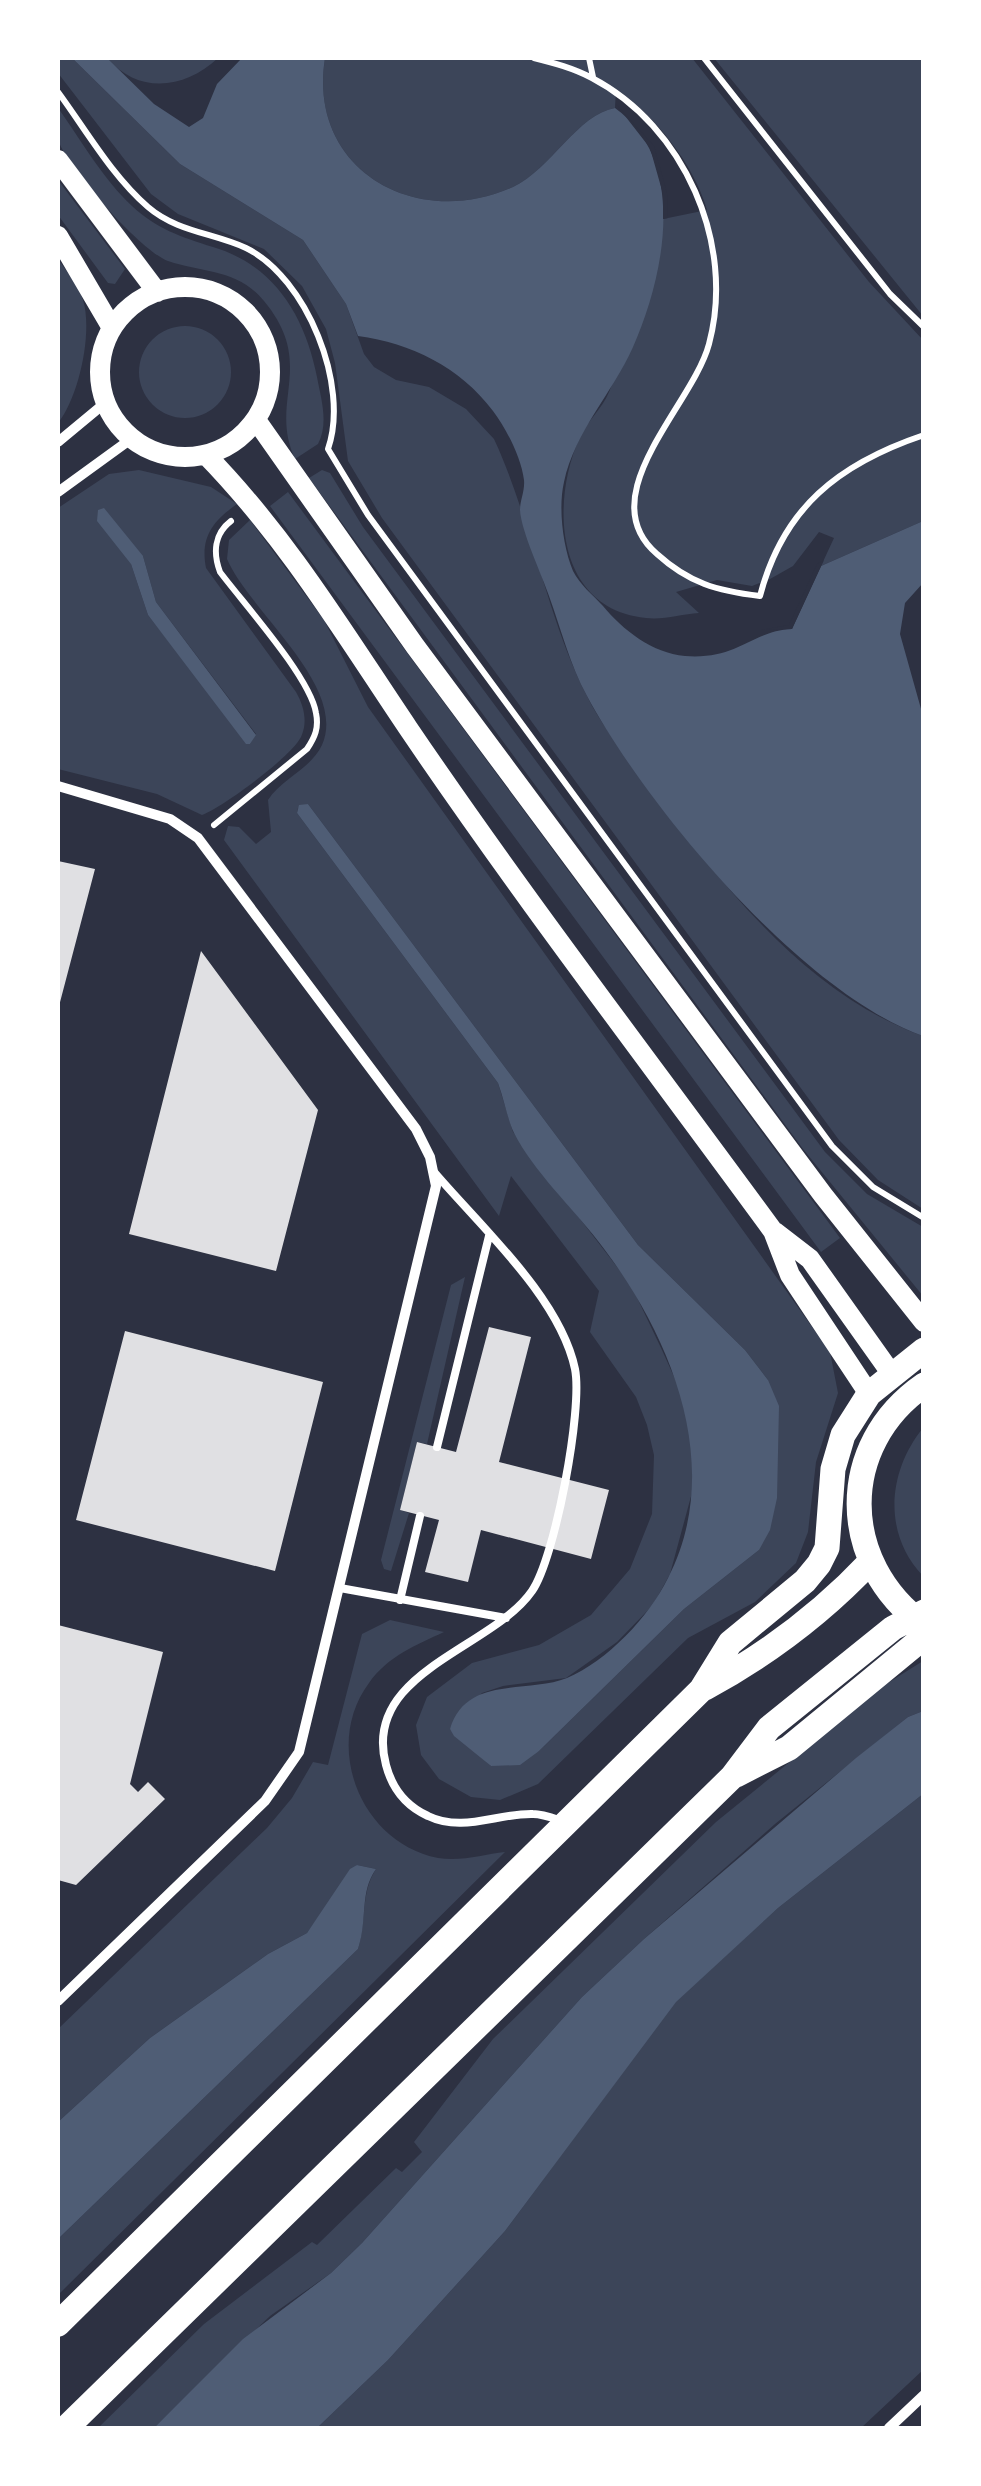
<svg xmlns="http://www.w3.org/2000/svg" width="981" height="2486" viewBox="0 0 981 2486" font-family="Karla,sans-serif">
	<rect width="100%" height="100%" fill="#2d3142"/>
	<path fill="#3c4559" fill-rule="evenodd" d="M58 58H72L180 164 303 240 346 304 364 354 374 367 396 380 429 387 466 409 494 439C531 518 547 619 587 696 601 725 623 751 642 777 715 877 803 993 923 1036V1209L878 1180 839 1140 382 518 348 461 335 363 326 329 302 286 264 249 178 214 151 194 58 73Z
		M107 58H218C185 89 139 95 107 58Z
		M325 58H692L869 282 923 340V521L821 566 834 538 819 532 793 566 770 579 752 586 717 580 676 592 699 613C682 614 664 620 646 618 555 609 550 502 580 437 587 421 602 409 609 392 631 337 657 278 663 219L707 210C694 164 655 116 616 89L615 108C578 114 551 169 513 187 415 231 307 169 325 58Z
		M714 58H923V316Z
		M58 108C81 140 103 179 132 206 157 229 181 237 213 247 274 265 305 316 317 377 321 399 329 423 318 444L295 459C268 401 317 365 264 301 238 269 204 273 168 261 142 252 64 165 58 139 55 130 58 117 58 108Z
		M58 180 125 269 115 284 108 283 58 215Z
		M58 259C67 272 78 285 83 300 93 332 79 397 58 423Z
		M139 372a46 46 0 1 1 92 0a46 46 0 1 1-92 0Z
		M139 470 211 487 237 504C213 521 200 537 206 568L296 692C304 706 308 722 301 737 291 757 223 807 202 815L157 794 58 769V508L109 474ZM143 556 156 602 256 734 250 744 148 615 131 564Z
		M322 470 330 473 363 527 825 1152 867 1194 923 1227V1296L803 1149 309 478Z
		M288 492 840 1238 821 1252 270 506Z
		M250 520 324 620 368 707 830 1352 838 1393 816 1462 808 1532 796 1563 755 1602 688 1638 538 1784 500 1800 471 1797 439 1779 421 1755 416 1725 427 1697 472 1663 539 1645 591 1615 630 1569 652 1514 654 1455 647 1425 636 1397 590 1332 599 1291 511 1176 499 1216 224 840 228 826 239 827 256 844 271 832 268 800C282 778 310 770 322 745 348 686 249 611 227 559L229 540ZM308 804 638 1245 745 1350 768 1380 759 1550 684 1609 539 1751 491 1766 450 1729 482 1693 503 1686 566 1678 617 1642 653 1605 670 1574 693 1489 692 1443 680 1390 662 1350 631 1285 513 1132 498 1083 297 813 298 808Z
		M465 1277 427 1444 417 1442 400 1510 409 1513 391 1571 384 1569 381 1560 451 1285Z
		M923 1428V1576C882 1533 888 1471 923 1428Z
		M390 1620 444 1632C416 1645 388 1656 369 1683 322 1746 361 1843 438 1858 462 1862 484 1854 505 1852L58 2295V2239L358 1949C367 1921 360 1894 376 1869L357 1865 307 1933 268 1954 150 2038 58 2122V2029L267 1828 292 1798 313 1762 328 1765 362 1634Z
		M923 1661V1711L908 1717 775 1824 644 1939 582 1997 362 2243 331 2273 270 2316 154 2428H98L204 2324 312 2242 317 2245 396 2168 402 2172 422 2152 414 2142 493 2039 716 1822 883 1686Z
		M923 1794V2370L861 2428H317L388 2360 505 2231 675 2002 778 1908Z"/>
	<path fill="#4f5d75" d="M72 58H107L154 104 189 127 203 118 217 84 242 58H325C307 169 415 231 513 187 551 169 578 114 615 108 689 161 664 277 633 347 612 394 575 431 564 482 558 508 563 547 573 571 580 585 593 595 603 606 623 630 652 653 685 656 738 660 751 631 792 629L821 566 923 521V583L905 603 900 634 923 716V1036C802 993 648 809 587 696 570 665 561 629 549 596 542 575 521 531 520 510 520 500 525 491 524 480 521 457 507 430 493 411 460 367 411 343 358 336L346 304 303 240 180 164Z
		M104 508 143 556 156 602 256 735 250 744H246L148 615 131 564 97 521 98 510Z
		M308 804 638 1245 745 1350 768 1380 779 1406 777 1498 770 1530 759 1550 684 1609 539 1751 520 1765 491 1766 454 1736 450 1729C466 1675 527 1694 567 1678 607 1661 649 1617 668 1578 726 1465 670 1333 598 1241 572 1207 534 1172 514 1133 507 1118 504 1099 498 1083L297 813 299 805Z
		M923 1711V1794L778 1908 676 2002 505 2231 388 2360 317 2428H154L243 2339 331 2273 362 2243 582 1997 644 1939 856 1758 908 1717Z
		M357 1865 376 1869C359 1893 368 1920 358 1949L58 2239V2122L150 2038 268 1954 307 1933 350 1869Z"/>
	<path fill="#2d3142" d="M615 103 654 146 667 193 668 218 663 219V194L650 148Z
		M824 560 792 629 761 630 789 625 817 564Z"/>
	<path fill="#e0e0e3" d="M58 861 95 869 59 1006H58Z
		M201 951 318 1110 276 1271 129 1234Z
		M489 1327 531 1337 499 1462 609 1490 591 1559 481 1530 468 1582 425 1572 439 1520 400 1510 417 1442 456 1452Z
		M125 1331 323 1382 275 1571 76 1520Z
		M58 1625 163 1652 130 1784 138 1792 148 1782 165 1799 76 1885 58 1880Z"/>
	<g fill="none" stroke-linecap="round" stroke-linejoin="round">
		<path stroke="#fff" stroke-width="6" d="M534 58C554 63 573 68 592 78 684 126 736 244 709 344 693 405 589 496 657 554 689 583 717 591 760 596 783 508 838 464 924 435
			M589 58 593 77
			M704 58 890 294 924 327
			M58 92C86 130 112 176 148 207 177 232 214 233 246 248 307 278 350 386 328 449L368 515 832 1146 873 1187 924 1218
			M214 825 307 749C315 737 319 728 316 713 310 677 244 604 220 572 213 553 214 534 231 521"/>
		<path stroke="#fff" stroke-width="8" d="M435 1173C482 1228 560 1298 575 1369 583 1409 555 1558 532 1591 492 1649 361 1672 386 1765 392 1788 406 1806 428 1816 463 1833 497 1813 533 1814 542 1814 553 1818 562 1821
			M437 1447 489 1236
			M340 1588 506 1618
			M400 1600 420 1516"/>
		<path stroke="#fff" stroke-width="10" d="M58 442 105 403
			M58 492 131 439
			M58 786 170 819 198 838 416 1129 430 1157 436 1186 299 1752 265 1801 58 2001
			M889 2428 924 2395"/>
		<path stroke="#fff" stroke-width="20" d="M58 160 157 292
			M58 236 112 328
			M100 372a85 85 0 1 1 170 0a85 85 0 1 1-170 0Z
			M256 420 415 646 823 1195 924 1322
			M206 455C287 538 344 633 408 728 524 899 651 1064 773 1231L790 1275 869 1394
			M775 1232 810 1259 891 1373"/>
		<path stroke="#fff" stroke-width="25" d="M924 1385C837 1445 838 1563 924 1625
			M705 1688C766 1655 824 1611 871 1561
			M736 1775 789 1748 924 1637
			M58 2324 701 1690 730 1643 805 1581 819 1564 827 1548 833 1469 843 1435 869 1394 924 1350
			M66 2428 732 1777 769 1728 893 1628 924 1612"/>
	</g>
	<rect width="981" height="2486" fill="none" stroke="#ffffff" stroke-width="120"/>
</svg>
